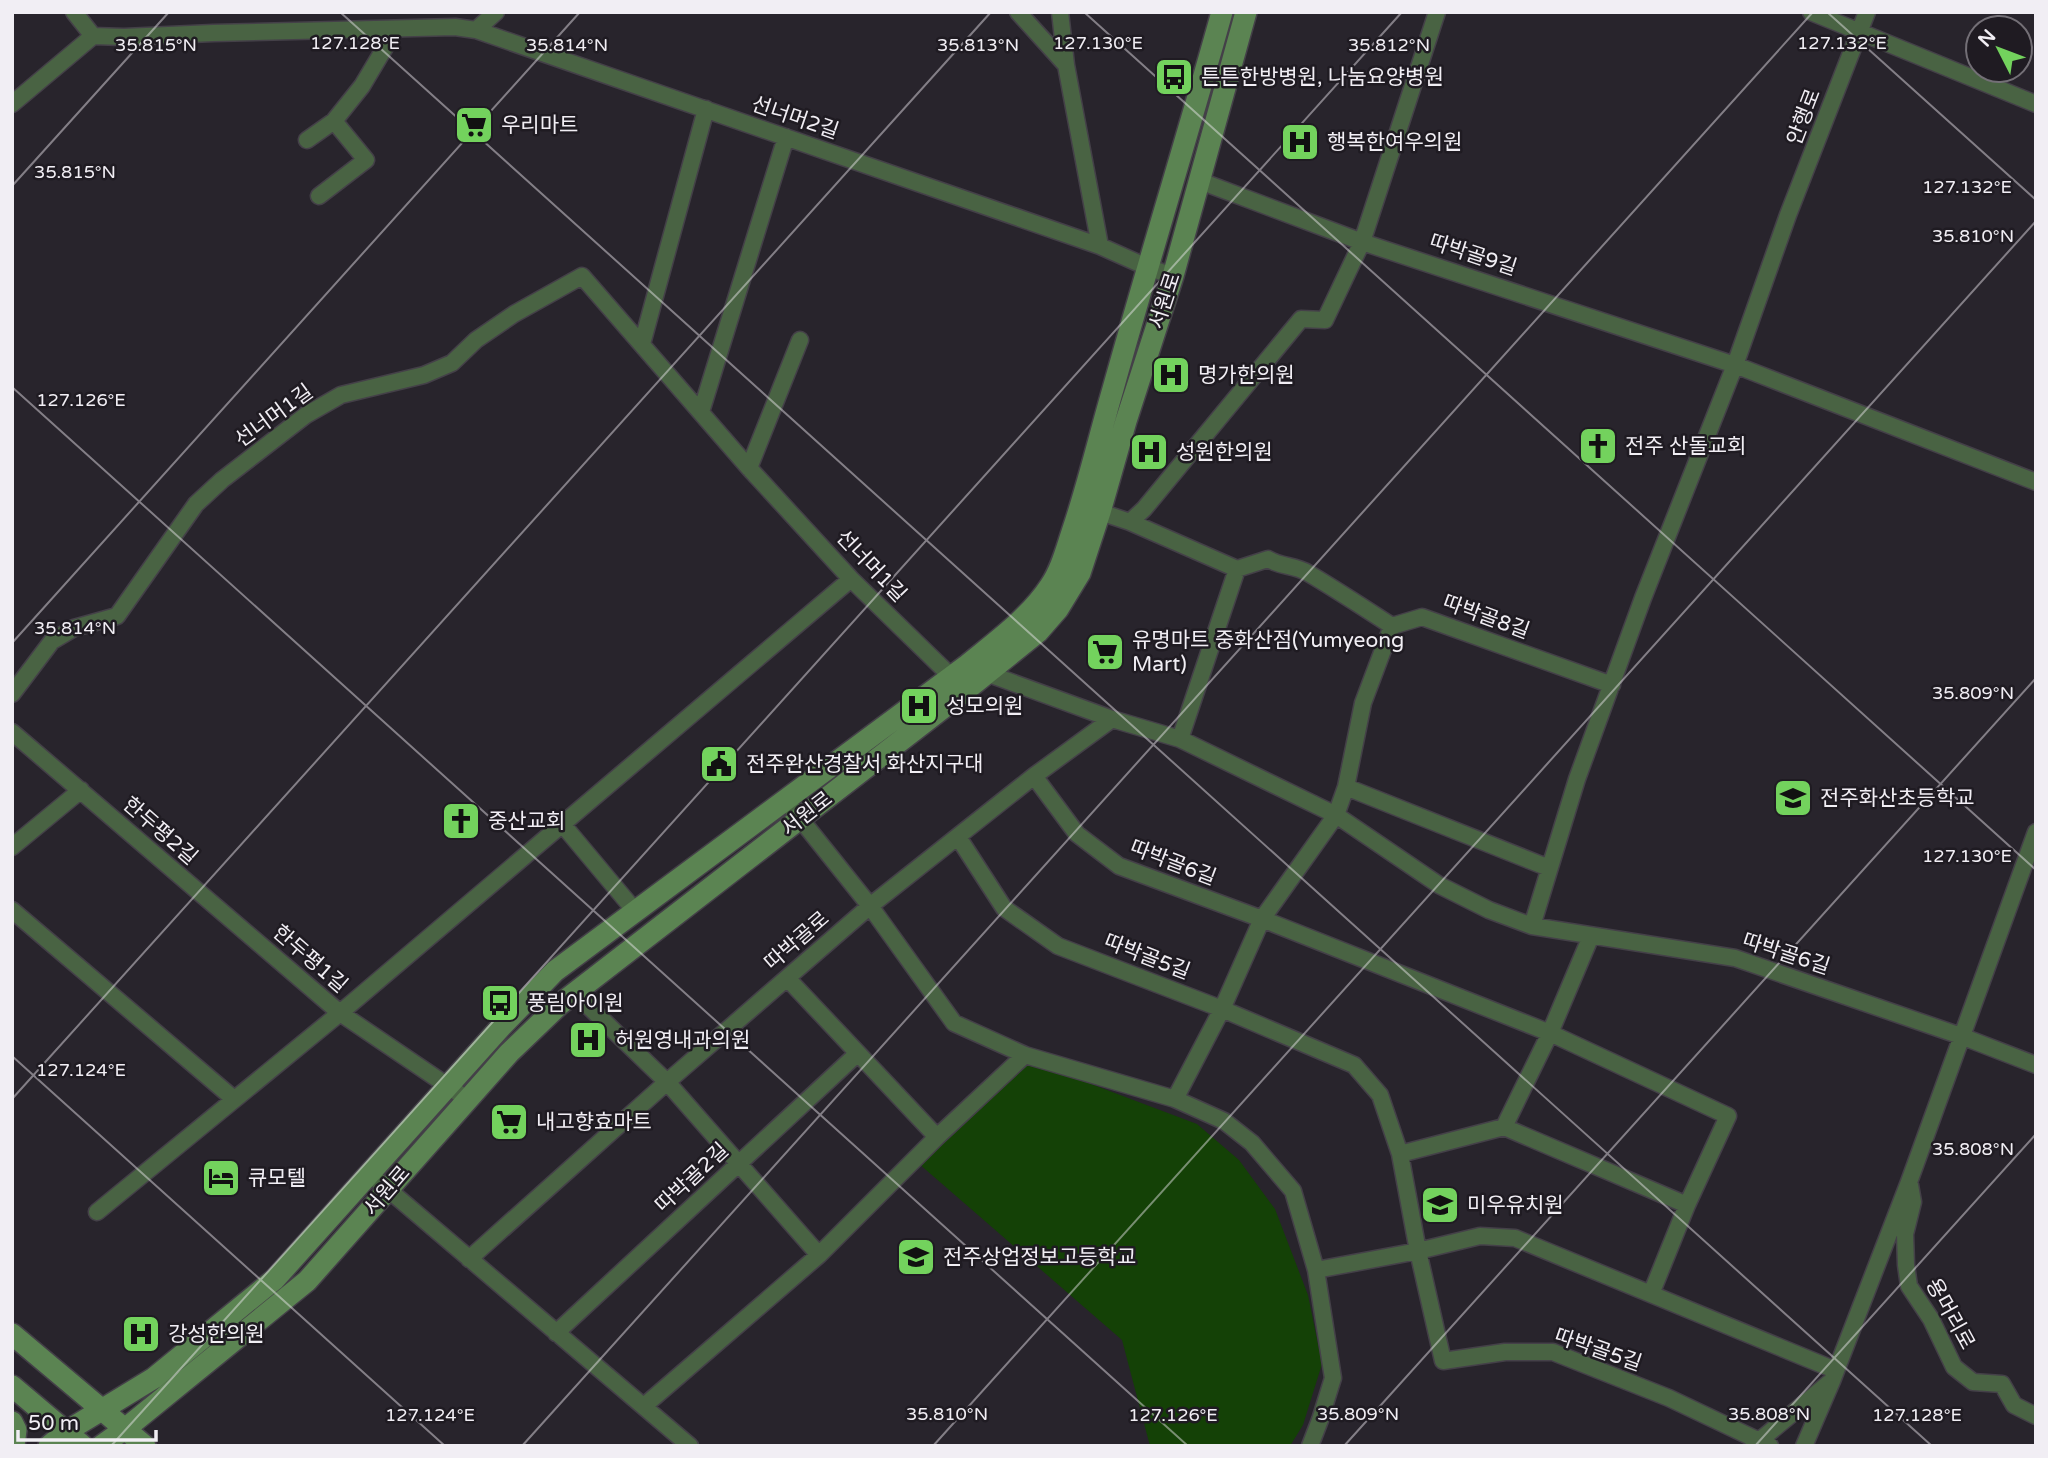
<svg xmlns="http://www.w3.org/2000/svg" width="2048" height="1458" viewBox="0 0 2048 1458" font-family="'Varela Round','Noto Sans KR',sans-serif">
	<rect width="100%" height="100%" fill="#28242c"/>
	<path fill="#144106" d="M1030 1061 1197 1124 1239 1160 1275 1209 1308 1295 1322 1364 1303 1425 1290 1446H1150L1122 1340 918 1163Z"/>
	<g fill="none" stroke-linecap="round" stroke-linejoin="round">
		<defs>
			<path id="street" d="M74 12 93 36
				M1018 12 1066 65
				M1060 12 1066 65 1100 246
				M1811 12 2036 104
				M476 30 496 12
				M12 104 93 36 124 37 213 33 455 27 476 30 1100 246 1147 267 1173 276
				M307 140 334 121 362 86 396 29
				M1200 181 1362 242 1735 365 2036 482
				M319 196 366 160 334 121
				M642 344 706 109
				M701 412 786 137
				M749 468 800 340
				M1100 512 1130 522 1144 509 1301 319 1325 320 1362 242 1437 12
				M1130 522 1237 569 1180 739
				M1237 569 1268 559C1281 567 1295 565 1308 573 1337 590 1364 608 1392 626L1422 617 1612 685
				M978 670 1112 719 1180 739 1336 815 1439 885 1489 910 1532 926 1735 958 1961 1036 2036 1065
				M12 694 52 641 74 628 117 616 196 504 222 480 306 415 341 395 424 375 452 363 476 340 514 314 582 276 749 468 851 579 960 685
				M12 732 340 1013 467 1099
				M1034 776 1077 834 1119 866 1262 919 1550 1033 1728 1116 1687 1205 1504 1127 1400 1154
				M1346 787 1549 868
				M786 801 870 906 954 1023 1025 1055 1175 1099 1224 1121 1252 1143 1293 1191 1316 1270 1333 1378 1320 1420 1310 1446
				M563 825 635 911
				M958 837 1004 908 1058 946 1222 1009 1354 1065 1380 1095 1400 1154 1418 1251 1443 1361 1505 1352H1553L1669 1398 1770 1446
				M12 847 81 790
				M12 910 234 1099
				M1532 926 1577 779 1643 598 1735 365 1788 215 1867 12
				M787 978 937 1137
				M583 1001 667 1082 819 1255
				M1175 1099 1222 1009 1262 919 1336 815 1346 787 1363 703 1392 626
				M1504 1127 1550 1033 1591 936
				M370 1174 690 1446
				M1910 1185 1913 1202 1905 1234 1906 1265 1909 1286 1931 1319 1954 1367 1973 1382 2002 1384 2014 1405 2036 1416
				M97 1212 340 1013 851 579
				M469 1259 667 1082 870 906 1034 776 1112 719
				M1316 1270 1418 1251 1480 1236 1515 1238 1835 1370
				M1651 1294 1687 1205
				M556 1333 857 1054
				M644 1406 819 1255 937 1137 1025 1055
				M1753 1446 1829 1383
				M1804 1446 1832 1381 1909 1182 2036 832"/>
			<path id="secondary" d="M12 1334 145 1446
				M12 1386 83 1446
				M12 1422 16 1430 14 1446
				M49 1446 67 1431 154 1378 275 1279 500 1028 555 971 966 666C995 642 1029 618 1050 586 1061 570 1066 550 1072 532 1088 485 1099 437 1113 389 1148 263 1187 138 1222 12
				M101 1446 125 1429 307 1281 509 1053 559 1005 965 691 1038 632 1058 609 1080 573 1100 512 1126 421 1173 276 1246 12"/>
		</defs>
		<use href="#street" stroke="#444048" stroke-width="19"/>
		<use href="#secondary" stroke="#444048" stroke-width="24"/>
		<use href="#street" stroke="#496343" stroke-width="16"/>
		<use href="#secondary" stroke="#5b8452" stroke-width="21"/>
	</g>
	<path fill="none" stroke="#f1eef4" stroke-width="2" stroke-opacity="0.45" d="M340 12 1932 1446M1084 12 2036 870M1827 12 2036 200M12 186 169 12M12 387 1188 1446M12 643 580 12M12 1056 445 1446M12 1099 991 12M111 1446 1402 12M522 1446 1813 12M933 1446 2036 221M1344 1446 2036 678M1755 1446 2036 1134"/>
	<defs>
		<symbol id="bus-square" viewBox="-11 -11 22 22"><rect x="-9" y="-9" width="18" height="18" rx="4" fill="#73d25d" stroke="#1f1b22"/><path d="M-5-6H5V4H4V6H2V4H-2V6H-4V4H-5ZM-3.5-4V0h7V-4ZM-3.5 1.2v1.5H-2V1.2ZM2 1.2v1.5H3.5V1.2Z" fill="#111"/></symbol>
		<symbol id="supermarket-square" viewBox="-11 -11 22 22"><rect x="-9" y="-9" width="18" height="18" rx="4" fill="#73d25d" stroke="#1f1b22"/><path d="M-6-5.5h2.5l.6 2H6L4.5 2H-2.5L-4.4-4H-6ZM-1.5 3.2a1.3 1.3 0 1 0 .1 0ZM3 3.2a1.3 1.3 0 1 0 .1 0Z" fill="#111"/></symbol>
		<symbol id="hospital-square" viewBox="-11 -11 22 22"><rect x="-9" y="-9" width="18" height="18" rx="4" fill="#73d25d" stroke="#1f1b22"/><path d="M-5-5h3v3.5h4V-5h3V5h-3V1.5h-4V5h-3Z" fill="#111"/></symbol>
		<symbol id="church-square" viewBox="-11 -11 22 22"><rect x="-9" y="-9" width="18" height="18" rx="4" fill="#73d25d" stroke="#1f1b22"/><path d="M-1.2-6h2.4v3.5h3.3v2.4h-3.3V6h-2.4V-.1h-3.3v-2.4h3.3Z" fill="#111"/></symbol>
		<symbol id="civic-square" viewBox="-11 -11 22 22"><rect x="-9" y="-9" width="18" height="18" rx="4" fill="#73d25d" stroke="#1f1b22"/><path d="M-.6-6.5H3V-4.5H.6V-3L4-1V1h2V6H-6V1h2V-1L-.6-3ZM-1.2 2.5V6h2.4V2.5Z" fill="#111"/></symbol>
		<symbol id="school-square" viewBox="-11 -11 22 22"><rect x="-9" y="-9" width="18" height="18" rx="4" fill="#73d25d" stroke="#1f1b22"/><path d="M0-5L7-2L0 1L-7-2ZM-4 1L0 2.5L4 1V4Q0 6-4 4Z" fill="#111"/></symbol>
		<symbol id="hotel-square" viewBox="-11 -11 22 22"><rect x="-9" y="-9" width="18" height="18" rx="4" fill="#73d25d" stroke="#1f1b22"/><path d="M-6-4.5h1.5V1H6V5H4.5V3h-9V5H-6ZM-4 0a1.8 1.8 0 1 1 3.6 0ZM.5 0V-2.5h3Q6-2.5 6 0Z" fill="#111"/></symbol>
	</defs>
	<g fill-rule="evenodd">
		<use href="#bus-square" x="1152" y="55" width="44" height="44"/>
		<use href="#supermarket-square" x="452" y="103" width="44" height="44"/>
		<use href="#hospital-square" x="1278" y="120" width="44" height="44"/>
		<use href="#hospital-square" x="1149" y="353" width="44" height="44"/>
		<use href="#church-square" x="1576" y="424" width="44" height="44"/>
		<use href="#hospital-square" x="1127" y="430" width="44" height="44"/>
		<use href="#supermarket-square" x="1083" y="630" width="44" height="44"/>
		<use href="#hospital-square" x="897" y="684" width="44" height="44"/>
		<use href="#civic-square" x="697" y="742" width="44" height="44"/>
		<use href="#school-square" x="1771" y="776" width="44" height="44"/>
		<use href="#church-square" x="439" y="799" width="44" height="44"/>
		<use href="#bus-square" x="478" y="981" width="44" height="44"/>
		<use href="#hospital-square" x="566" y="1018" width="44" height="44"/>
		<use href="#supermarket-square" x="487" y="1100" width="44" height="44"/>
		<use href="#hotel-square" x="199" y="1156" width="44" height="44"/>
		<use href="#school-square" x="1418" y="1183" width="44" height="44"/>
		<use href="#school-square" x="894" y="1235" width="44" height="44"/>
		<use href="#hospital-square" x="119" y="1312" width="44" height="44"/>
	</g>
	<g text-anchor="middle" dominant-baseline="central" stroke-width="5" stroke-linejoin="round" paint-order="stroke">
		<g font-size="21" fill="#f1eef4" stroke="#1f1b22" text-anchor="start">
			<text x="1201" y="77">튼튼한방병원, 나눔요양병원</text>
			<text x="501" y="125">우리마트</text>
			<text x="1327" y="142">행복한여우의원</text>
			<text x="1198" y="375">명가한의원</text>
			<text x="1625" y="446">전주 산돌교회</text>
			<text x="1176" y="452">성원한의원</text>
			<text x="1132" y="640">유명마트 중화산점(Yumyeong<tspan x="1132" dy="24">Mart)</tspan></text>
			<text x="946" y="706">성모의원</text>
			<text x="746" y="764">전주완산경찰서 화산지구대</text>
			<text x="1820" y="798">전주화산초등학교</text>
			<text x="488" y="821">중산교회</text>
			<text x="527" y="1003">풍림아이원</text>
			<text x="615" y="1040">허원영내과의원</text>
			<text x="536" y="1122">내고향효마트</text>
			<text x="248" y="1178">큐모텔</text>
			<text x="1467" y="1205">미우유치원</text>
			<text x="943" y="1257">전주상업정보고등학교</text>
			<text x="168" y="1334">강성한의원</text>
		</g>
		<g font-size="21" fill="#f1eef4" stroke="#1f1b22">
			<text transform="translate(1804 117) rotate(-69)">안행로</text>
			<text transform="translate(795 118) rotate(19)">선너머2길</text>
			<text transform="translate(1473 255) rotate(18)">따박골9길</text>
			<text transform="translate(1165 301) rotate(-72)">서원로</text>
			<text transform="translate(274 416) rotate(-36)">선너머1길</text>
			<text transform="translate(871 566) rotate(46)">선너머1길</text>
			<text transform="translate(1486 617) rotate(20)">따박골8길</text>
			<text transform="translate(807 814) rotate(-38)">서원로</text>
			<text transform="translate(160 831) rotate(41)">한두평2길</text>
			<text transform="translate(1173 863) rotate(21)">따박골6길</text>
			<text transform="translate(797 941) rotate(-41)">따박골로</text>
			<text transform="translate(1786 954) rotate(18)">따박골6길</text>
			<text transform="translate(1147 957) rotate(21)">따박골5길</text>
			<text transform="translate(310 959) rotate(41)">한두평1길</text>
			<text transform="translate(692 1178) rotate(-43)">따박골2길</text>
			<text transform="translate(387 1191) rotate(-49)">서원로</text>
			<text transform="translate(1950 1314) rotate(61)">용머리로</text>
			<text transform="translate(1598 1350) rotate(19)">따박골5길</text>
		</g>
	</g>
	<g font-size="18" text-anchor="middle" fill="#f1eef4" stroke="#1f1b22" stroke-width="5" stroke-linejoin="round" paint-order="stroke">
		<text x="355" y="49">127.128°E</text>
		<text x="1098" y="49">127.130°E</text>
		<text x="1842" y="49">127.132°E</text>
		<text x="156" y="51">35.815°N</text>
		<text x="567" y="51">35.814°N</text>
		<text x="978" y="51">35.813°N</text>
		<text x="1389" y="51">35.812°N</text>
		<text x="75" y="178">35.815°N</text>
		<text x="1967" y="193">127.132°E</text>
		<text x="1973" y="242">35.810°N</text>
		<text x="81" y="406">127.126°E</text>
		<text x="75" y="634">35.814°N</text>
		<text x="1973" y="699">35.809°N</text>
		<text x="1967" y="862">127.130°E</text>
		<text x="81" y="1076">127.124°E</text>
		<text x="1973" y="1155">35.808°N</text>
		<text x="947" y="1420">35.810°N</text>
		<text x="1358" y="1420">35.809°N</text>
		<text x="1769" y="1420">35.808°N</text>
		<text x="430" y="1421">127.124°E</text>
		<text x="1173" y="1421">127.126°E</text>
		<text x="1917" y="1421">127.128°E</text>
	</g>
	<rect width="2048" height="1458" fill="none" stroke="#f1eef4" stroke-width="28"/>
	<g transform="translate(1999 49) rotate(312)"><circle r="33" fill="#1f1b22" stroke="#736f76" stroke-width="2"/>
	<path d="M0-5L12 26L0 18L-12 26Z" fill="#73d25d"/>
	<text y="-10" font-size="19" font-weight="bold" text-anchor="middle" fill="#f1eef4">N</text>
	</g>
	<path d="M18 1430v10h138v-10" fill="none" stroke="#f1eef4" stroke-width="3.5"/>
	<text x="28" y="1430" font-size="21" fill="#f1eef4" stroke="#1f1b22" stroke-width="5" paint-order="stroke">50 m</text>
</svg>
